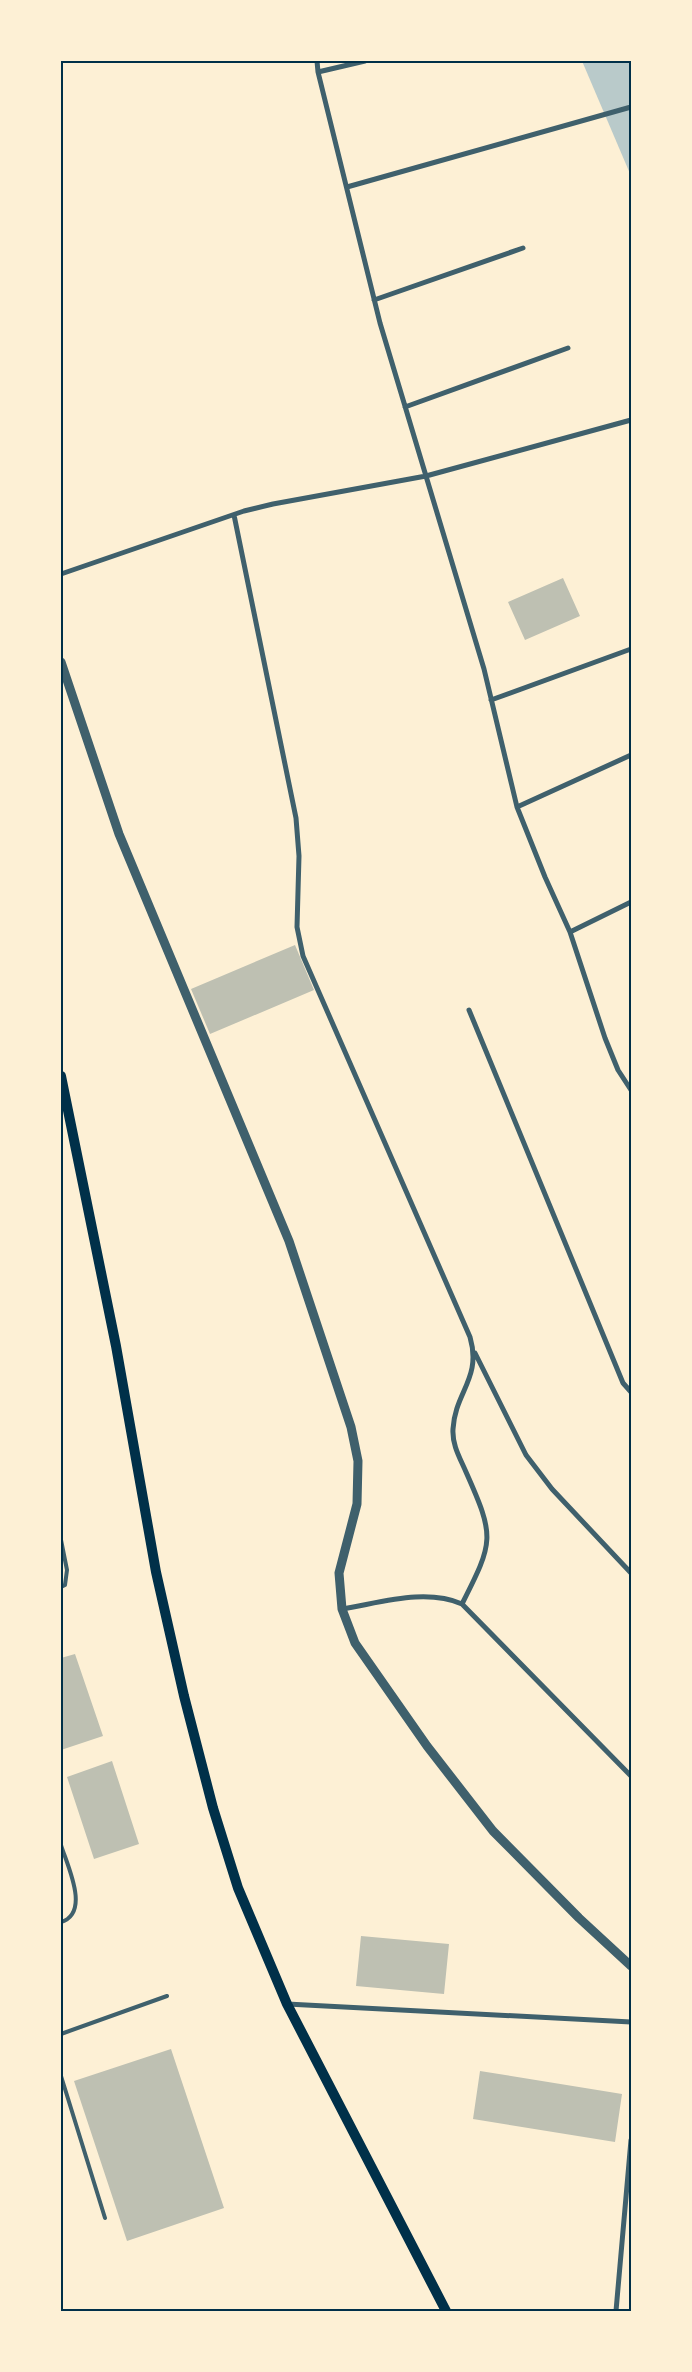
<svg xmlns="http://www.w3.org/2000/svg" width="692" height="2372" viewBox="0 0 692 2372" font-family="Figtree,sans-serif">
	<rect width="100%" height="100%" fill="#fdf0d5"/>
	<path fill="#b9caca" d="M582 61H631V176Z"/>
	<path fill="#bec0b2" d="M563 578 580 616 525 640 508 602Z
		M295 945 314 990 210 1034 191 989Z
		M75 1654 103 1736 61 1750V1658Z
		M112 1761 139 1844 94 1859 67 1777Z
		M361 1936 449 1944 444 1994 356 1986Z
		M171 2049 224 2208 127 2241 74 2081Z
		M480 2071 622 2094 615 2142 473 2119Z"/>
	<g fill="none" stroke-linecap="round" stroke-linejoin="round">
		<path stroke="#3f606c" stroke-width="4" d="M61 1540 67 1570 65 1585 61 1587
			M61 1845C67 1865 91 1913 61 1922
			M61 2034 167 1996
			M61 2076 105 2218"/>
		<path stroke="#3f606c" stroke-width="5" d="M317 61 318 72 380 323 484 669 517 807 545 877 570 932 605 1038 618 1070 631 1090
			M318 72 365 61
			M347 187 631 107
			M374 300 523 248
			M405 407 568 348
			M234 515 296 818 299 856 297 927 303 956 470 1337C482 1378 455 1392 453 1429 452 1445 460 1458 466 1472 495 1537 494 1541 462 1604
			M61 574 244 511 273 504 426 476 631 420
			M491 700 631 649
			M517 807 631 755
			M570 932 631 902
			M469 1010 623 1383 631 1392
			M475 1353 526 1455 552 1489 631 1573
			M342 1609C380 1603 425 1588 462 1604L631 1776
			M287 2004 631 2022
			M616 2311 631 2140"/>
		<path stroke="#3f606c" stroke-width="9" d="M61 662 119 834 289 1241 351 1427 358 1461 357 1504 339 1573 342 1609 355 1643 427 1746 493 1831 579 1918 631 1966"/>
		<path stroke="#003049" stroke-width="10" d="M61 1076 116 1346 156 1572 184 1696 213 1808 238 1888 287 2004 446 2311"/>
	</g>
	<rect width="692" height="2372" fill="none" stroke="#fdf0d5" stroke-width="125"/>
	<rect x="62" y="62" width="568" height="2248" fill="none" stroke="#003049" stroke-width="2"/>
</svg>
